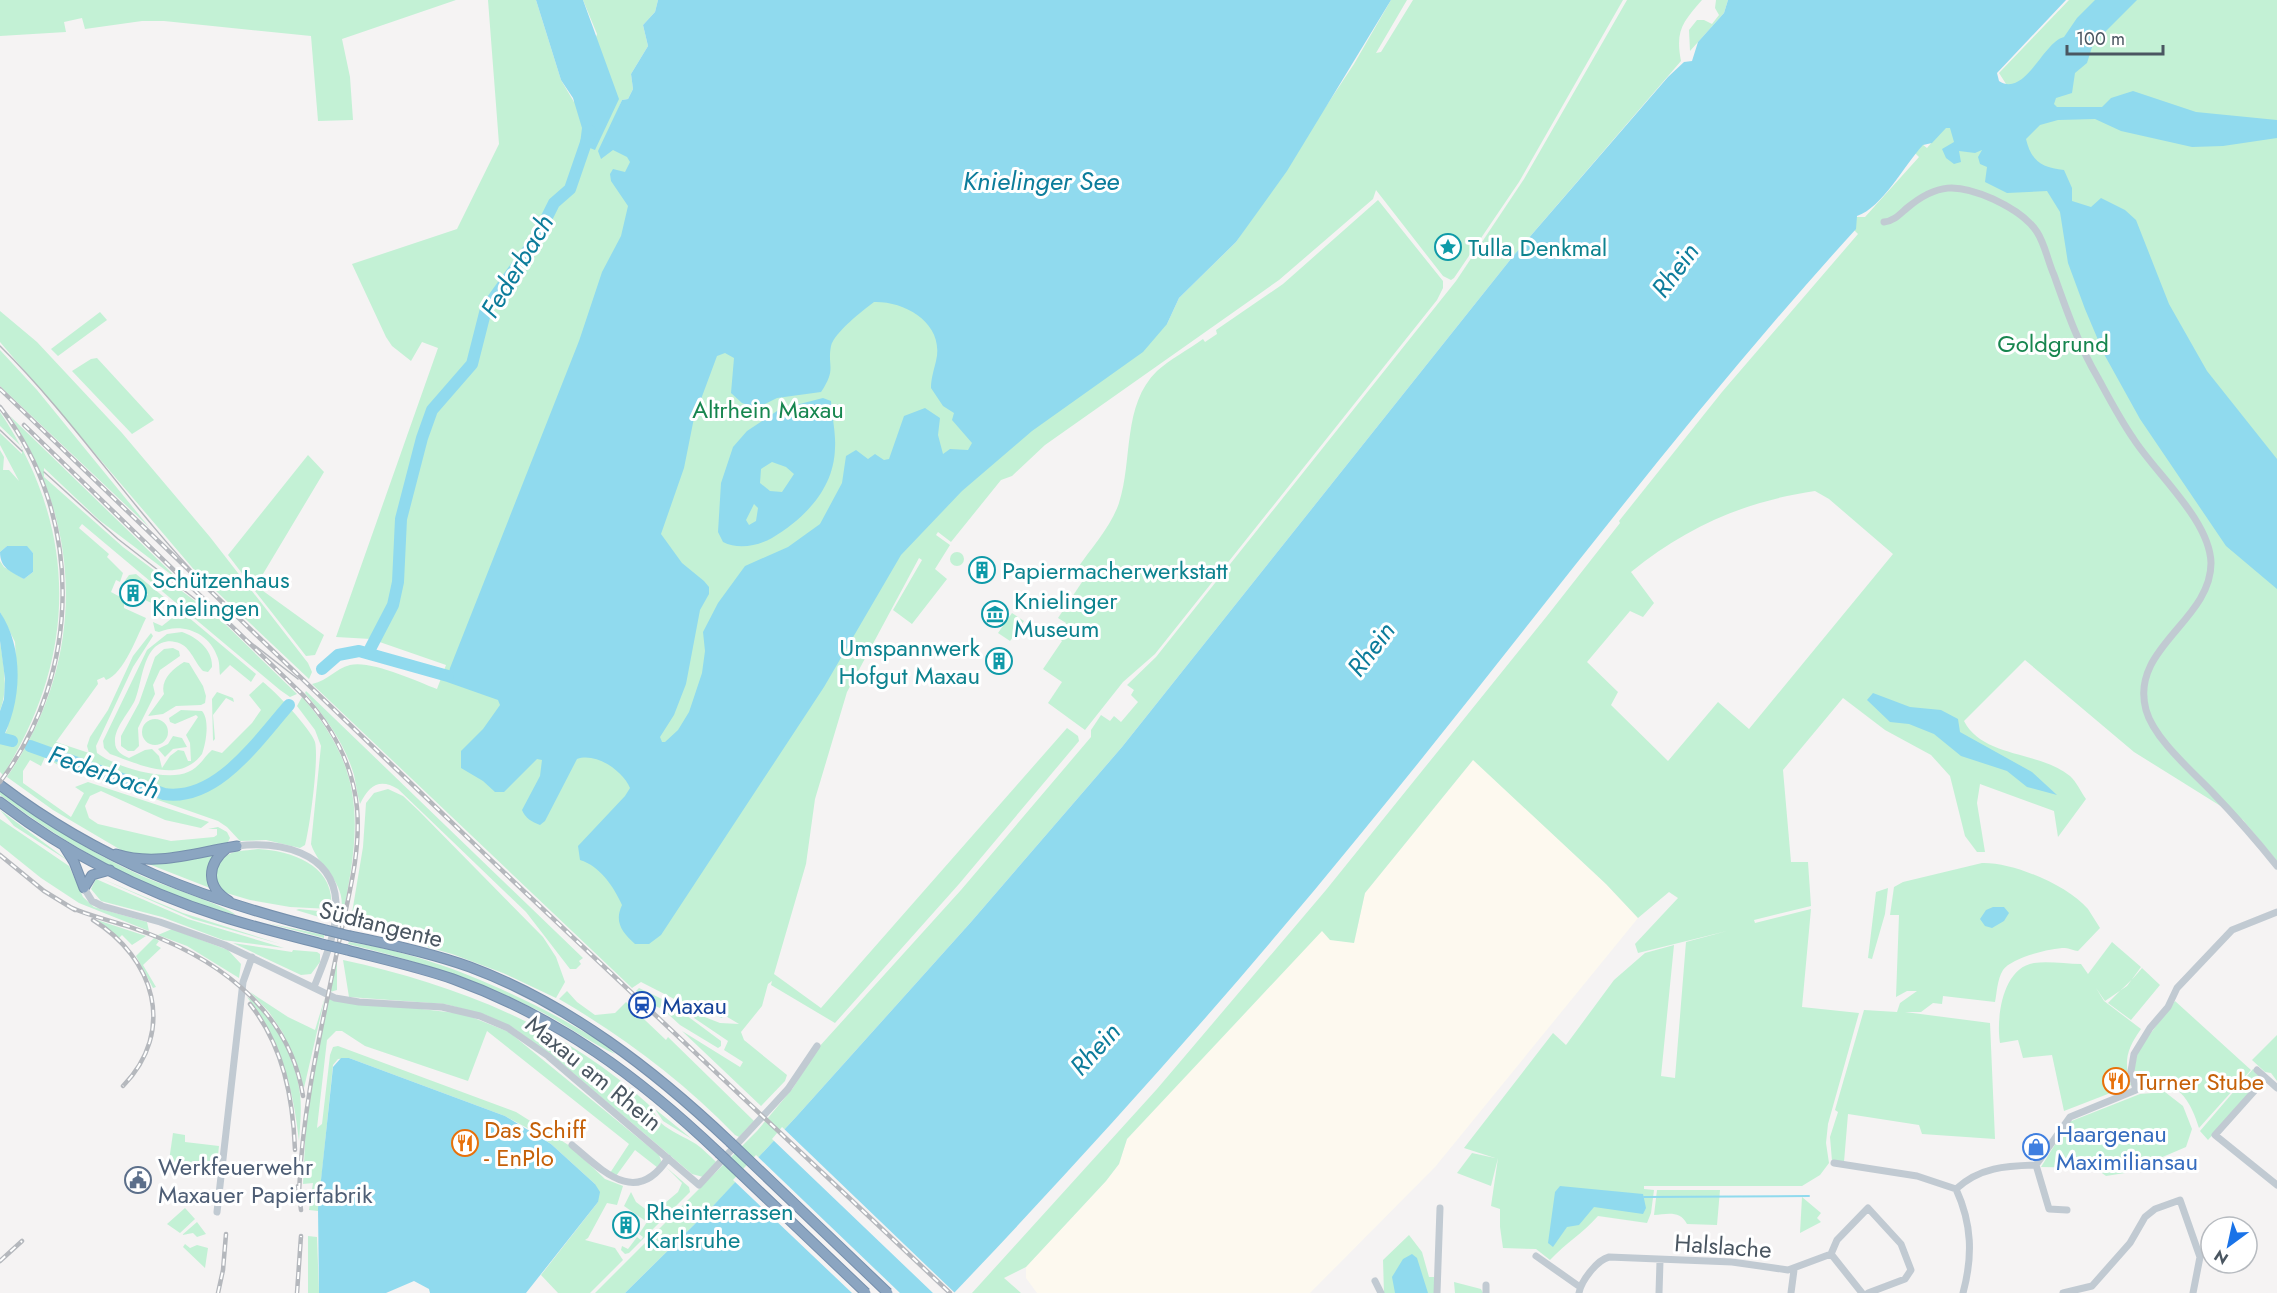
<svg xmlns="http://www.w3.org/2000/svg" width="2277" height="1293" viewBox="0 0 2277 1293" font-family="Jost,sans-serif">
	<rect width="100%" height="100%" fill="#f5f3f3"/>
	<path fill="#fdf9ef" d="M1474 759 1606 884 1638 918 1435 1167 1310 1293H1037L1026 1278V1267L1106 1181 1119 1164 1127 1139 1322 930 1354 943 1365 893Z"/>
	<path fill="#c3f1d5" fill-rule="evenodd" d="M0 0H456L342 39 350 77 353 120 318 121 311 36 164 21H142L85 29 82 18 64 22 66 32 0 36Z
		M488 0H536L561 80 574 102 597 34 583 0H658L655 12 643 25 648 46 631 74 633 89 628 99 622 100 614 119 1167 324 1179 298 1236 242 1354 64 1391 0H1407L1376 53 1381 52 1413 0H1623L1519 182 1454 278 1451 280 1443 276 1376 190 1373 199 1279 280 1045 445 1012 476 1001 480 951 542 938 532 936 535 950 545 935 569 947 579 912 624 893 610 922 560 919 558 847 692 815 799 806 864 774 974 821 1008 1067 728 1078 736 1079 741 959 884 835 1023 771 985 772 981 768 984 762 1006 741 1032 744 1040 787 1075 785 1081 761 1106 682 1031 740 1067 743 1062 724 1050 728 1041 694 1018 697 1014 720 1023 739 1024 724 1015 722 1018 682 1003 641 982 632 988 312 684C329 680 335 669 350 665 371 660 416 681 437 689L446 665 371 639 336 637 438 348 422 342 411 361 392 346 386 337 352 264 457 229 499 144Z
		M1627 0H1702C1683 22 1675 30 1681 61L1514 255 1122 747 971 922 796 1117 717 1202 625 1293H595L757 1131 793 1088 818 1048 961 890 1091 737V730L1101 715 1110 721 1114 716 1121 722 1138 702 1131 695 1134 690 1127 685 1156 657 1456 281 1524 179Z
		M1716 0H1728L1724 13 1690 51 1689 30 1697 20H1704L1712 24 1719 15 1715 8Z
		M2069 0H2277V861L2243 820 2134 752 2025 660 1964 721C1983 758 2040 751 2070 776 2076 781 2081 792 2086 799L2058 837 2054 811 1980 784 1977 803 1985 852H1977L1965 836 1950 776 1931 755 1885 730 1843 698 1783 770 1791 862H1808L1811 906 1754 920 1755 923 1811 909 1802 1007 1859 1013 1828 1124 1826 1143 1829 1163 1820 1175 1802 1186H1644V1189L1654 1190 1651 1213 1647 1223 1598 1216C1583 1233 1566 1243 1550 1260L1536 1249 1503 1248 1500 1227V1209L1491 1206 1498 1158 1491 1186 1457 1173 1472 1153 1495 1158 1464 1148 1553 1033 1566 1045 1614 980 1645 953 1674 945 1661 1076 1675 1078 1686 942 1727 931 1638 953 1635 944 1678 898 1669 892 1638 918 1606 884 1473 760 1365 893 1354 943 1330 940 1322 931 1127 1139 1119 1164 1106 1181 1026 1267 1004 1278 1021 1293H972L1157 1089 1326 890 1547 616 1620 523 1619 521 1722 392 1858 234 1854 230V217H1865L1919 157 1914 152 1922 144 1927 148 1948 123 2008 87 1999 73ZM1815 491 1829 499 1893 554 1749 729 1718 702 1668 761 1611 705 1618 692 1587 662 1630 611 1643 617 1654 603 1631 572C1686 527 1746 501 1815 491Z
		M1378 200 1443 281V288L1437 300 1155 654 1123 682 1085 730 1048 703 1062 682 1043 669 1062 641 1057 636 1066 623 1058 618 1086 576 1077 569C1091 548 1111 527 1119 503 1133 460 1122 405 1157 371 1170 359 1188 350 1203 339L1205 342 1217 334 1216 330 1283 284Z
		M0 311 37 342 122 433 210 537 308 663 312 672 309 679 196 572 0 342Z
		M100 312 107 320 58 356 51 349Z
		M0 350 37 390 149 527 0 386Z
		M97 358 154 420 132 434 72 371 91 359Z
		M0 412C79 529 78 656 3 775L0 772V743L7 730 17 679 15 642 0 612V561L4 567 24 579 33 572V553L26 546H7L0 552V450L4 457 3 470H9L19 481 0 445V433L22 454V447L0 426Z
		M10 416 181 582 99 520 44 468V477L123 547 222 621 297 694 290 697 280 690 82 524 79 528 109 554 107 557 123 573 120 582 116 580 111 592 124 599V608L146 618C138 634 124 674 106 680L104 677 97 680 98 684 56 742 89 753 87 746 90 737 108 710 133 656 151 633 153 636 133 667 96 746 97 753C115 767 167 782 188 772 200 767 203 758 212 750L222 753 252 723 261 710 249 695 263 682C275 691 311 729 315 742 319 758 310 827 305 845L300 848 266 840 240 841 227 827 218 821 58 765 45 757 41 766 30 760 23 771V783L71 817 84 793 75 787 88 782 209 822 201 828 165 820 101 791 90 796 85 806 89 818 98 824 171 841 214 837 217 835V829H208L218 827 227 832 230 838 227 844 163 856 126 853 53 810 7 777C84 664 86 531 10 416Z
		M308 455 324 472 254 589 228 555Z
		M950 559a7 7 0 1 1 14 0a7 7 0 1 1-14 0Z
		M136 574 165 598 160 607 145 600 148 594 124 582 129 575Z
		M259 588 324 635 315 655 306 656 255 591Z
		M181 611 256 674 251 682 230 665 220 675C219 669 220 662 217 656 209 632 181 622 159 632L155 631 153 622 162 626Z
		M1012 613 1024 621 1010 641 998 633Z
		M182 632C197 637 213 650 212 667L208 672 203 671C194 662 190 644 175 642 168 640 159 643 154 648 142 661 141 685 135 700 129 713 114 728 115 742 115 751 122 755 129 758L145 750 152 749 159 756 162 768 170 756 178 750 184 751 188 761H191L190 743 186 735 198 717 196 715 175 724 170 722 169 718 181 710 202 711C210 720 206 743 202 754 179 785 139 764 110 754L104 748 103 741 147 650 167 634Z
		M0 641C3 664 9 688 0 711Z
		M173 648 179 651 180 656 160 670 153 685 155 694 138 728 139 746 134 751H128L121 746V736L139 703 155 657 164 649Z
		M184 662 189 663 203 686 206 696 205 703 201 705 176 706 163 714 148 716 164 694C160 681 172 669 184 662Z
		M306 691 583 958 579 961 581 964 576 969H570L526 912 398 789C380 778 369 785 360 804 357 794 356 784 354 775 345 744 326 718 305 693Z
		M217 692 233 698 234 702 226 698 213 715 215 739 213 741 212 699Z
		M302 697C369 773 360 831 341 924L338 923C353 883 320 872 311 844L321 746 315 730 297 706Z
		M142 732a13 13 0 1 1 26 0a13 13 0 1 1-26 0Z
		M173 736 182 738 187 747 173 749 165 757 158 749 168 744Z
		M388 789 403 796 419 811 543 937 556 957 565 982 556 998 503 973 452 954 350 925 363 847 366 803 374 793Z
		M0 790C45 823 91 853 142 876 161 885 225 905 236 915 150 893 70 848 0 795Z
		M0 810 70 862 14 826Z
		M0 819 69 866 83 897 94 907 147 922 149 931 79 903 41 878 0 845Z
		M258 849C293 851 336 866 331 909L290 907 250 900 223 892 215 878C220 850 233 852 258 849Z
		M217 851 208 868 210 888 146 863Z
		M1982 863C2013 862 2067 885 2088 909 2092 915 2096 922 2100 928L2078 951C2074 951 2069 948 2065 948 2050 948 2011 958 2003 970 1997 980 1997 992 1995 1002L1943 996 1942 1004 1933 1003 1921 1012H1905L1990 1023 1995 1139 1922 1134 1919 1125 1848 1114 1844 1162 1832 1161 1830 1137 1838 1112 1835 1110 1864 1010 1897 1012 1900 1003 1917 991H1907L1896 997 1899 915H1890L1894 887 1903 882Z
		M100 878 183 913 280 944 193 919Z
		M96 879 188 919 284 948 223 940 162 917 101 901 91 889Z
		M1888 888 1885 914 1872 959 1868 958 1876 892Z
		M299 909 328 912 331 914 329 920 296 910Z
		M97 920 146 936 132 945 122 935 119 938Z
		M267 923 324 935V938Z
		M172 929 228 950 241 964 239 978 187 946 158 935Z
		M154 938 159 941 156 945 161 948 143 965 156 987 153 988 136 956Z
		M349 942C424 953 499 985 565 1021 582 1031 602 1040 615 1054 588 1042 563 1022 535 1009 476 979 413 960 348 944Z
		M2112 942 2141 967 2127 986 2105 1001 2096 988 2104 1001 2141 1029C2127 1049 2123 1061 2131 1085L2064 1111 2052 1055 2023 1058 2018 1040 2000 1043C1996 1019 2002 968 2034 963 2049 961 2066 964 2081 964L2088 974Z
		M233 943 292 952 293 950 317 952 320 954V962L311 974 301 975Z
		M337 958V990L330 992Z
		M343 960C454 984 563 1026 648 1104 653 1109 656 1117 661 1123 671 1132 685 1137 696 1144 703 1149 710 1156 716 1162L703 1177 692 1174 574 1074 515 1029 486 1015 445 1004 349 997Z
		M2142 968 2160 985 2131 1020 2108 1003C2119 991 2131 982 2142 968Z
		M639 988 664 1000 660 1008 650 1004 636 991Z
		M567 991 577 1002 595 1015 615 1013 626 1002 666 1040 668 1037 754 1121 739 1137 735 1135C683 1081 624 1037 559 999Z
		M250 992 288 1017 315 1030 325 997 304 1088 283 1033 269 1012Z
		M247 997C276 1015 296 1060 300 1094 302 1110 300 1126 299 1141 293 1087 281 1041 247 997Z
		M328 998 464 1014 509 1032 659 1155 662 1163 658 1168 635 1150 616 1176 610 1173 629 1144 487 1031 468 1081 365 1046 342 1031H336L327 1040 317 1128 322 1124 330 1055 333 1047 338 1046 516 1112 570 1146 605 1179 623 1186 617 1205 607 1203 588 1238 585 1240 615 1248 623 1260 590 1293H558L541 1275 598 1202 595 1184 551 1144 529 1129 505 1116 349 1058 338 1059 333 1065 318 1211 309 1210 313 1183 303 1184 307 1101Z
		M667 1001 721 1041V1046L718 1048 680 1025 668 1014 666 1016 662 1012Z
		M2175 1001 2251 1070 2199 1128C2190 1099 2176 1076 2142 1086L2134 1070 2138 1050Z
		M2277 1035V1081L2271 1073 2265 1072 2252 1060Z
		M2253 1069 2263 1078 2208 1140 2200 1131Z
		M2165 1092 2183 1106 2192 1129 2186 1147 2125 1173 2106 1176 2095 1168 2041 1167 2069 1122 2140 1094Z
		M655 1109 692 1139 663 1121Z
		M173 1133 185 1135V1142L219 1146 216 1174 168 1168Z
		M666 1167 689 1187 690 1192 629 1253 625 1254 621 1250 622 1246 628 1249 637 1237 641 1240 643 1237 639 1234 647 1222 624 1206 631 1192 636 1202 652 1214 678 1192 682 1183Z
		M1657 1190H1720L1717 1225 1687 1224C1680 1210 1667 1214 1654 1215Z
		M1802 1197 1821 1213 1817 1218 1821 1222 1800 1233Z
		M185 1208 195 1219 180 1233 167 1224Z
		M197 1222 206 1234 197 1237 193 1233 182 1235Z
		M1409 1235 1422 1252 1429 1277H1434V1293H1384L1383 1260Z
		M308 1236 317 1237 319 1293H308Z
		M185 1244 190 1248 197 1245 208 1248 205 1268 183 1247Z
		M1454 1282 1481 1289 1483 1293H1455Z"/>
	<path fill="#90daee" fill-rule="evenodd" d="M536 0H583L619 99 595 150 580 144 582 128 573 98 561 80Z
		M658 0H1391L1287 171 1236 242 1179 298 1167 324 1143 352 1032 431 962 491 901 555 824 687 661 935 649 944H635C622 932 614 922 622 905 614 887 600 866 580 860L578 846 625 796 630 788C623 771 596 752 577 759L545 821 540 825C532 822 525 818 522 810L540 776 542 760 537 759 504 792H495L483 781 461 768V751L483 729 500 705 498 700 447 682 450 668 579 341 602 272 621 236 628 206 611 181 610 174 613 169 625 172 630 162 627 157 613 150 601 159 598 151 622 100 628 99 633 89 631 74 648 46 643 25 655 12ZM874 302C906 301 945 324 936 361 934 370 931 378 931 388L943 406 954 413 952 420 972 443 968 450 950 449 943 454 938 435 940 418 925 408 904 416 889 459 884 460 875 454 868 459 856 450 846 456 842 483 820 524 788 547 745 566 718 603 703 632 705 651 702 673 689 712 678 730 665 742H662L660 737 674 715 686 684 700 610 709 594V587L704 581 682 563 661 534 684 468 694 418 717 356 725 353 734 358 731 393 742 403 757 408 777 398 821 392C837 368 827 367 831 346 834 333 863 310 874 302Z
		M1728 0H2066L1997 73 1999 81C2025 98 2043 42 2064 37L2077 18 2095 0H2137L2093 44 2087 63 2075 73 2072 93 2056 98 2054 104 2057 107H2102L2111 98 2133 91 2196 112 2277 120V138L2223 146 2192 147 2121 131 2095 119 2058 120 2040 125 2026 139C2031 161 2042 168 2064 170L2072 188V201L2091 207 2101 198 2125 210 2136 220 2169 304 2207 371 2277 459V589L2226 546 2140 419 2104 354 2085 309 2068 263 2060 212 2047 191 2007 193 1985 182 1987 167 1980 164 1978 157 1982 150 1975 153 1959 151 1961 162 1954 164 1946 158 1942 149 1954 142 1950 128H1946L1932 143 1923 145C1905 164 1882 208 1857 216L1856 229C1680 422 1525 634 1359 836 1230 994 1094 1146 954 1293H625L712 1207 796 1117 971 922 1122 747 1514 255 1668 77 1684 62 1692 61 1698 42 1724 13Z
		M823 398 831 401C832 417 836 433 835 448 834 489 805 518 772 538 758 546 738 550 723 542L718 532 721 483 733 447 747 431 780 409ZM772 462 786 467 794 474 782 492 770 491 760 483 761 469ZM754 504 758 508 756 521 749 525 746 520Z
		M7 546H27L33 553V572L24 579C11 572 0 568 0 552Z
		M0 612C25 649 22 705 0 743V711L4 699 5 679 0 641Z
		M1873 693 1910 707 1941 710 1958 719 1960 732 2032 772 2057 795 2027 787 2007 771 1961 756 1934 734 1909 724 1890 722 1867 700Z
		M1993 907H2004L2009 913 2004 921 1992 928 1985 926 1980 919 1986 910Z
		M341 1058H349L505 1116 551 1144 595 1184 600 1192 598 1202 526 1293H430L429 1289 414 1281 386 1293H319L318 1208 333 1067Z
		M1560 1186 1643 1194 1646 1208 1643 1214 1594 1207 1579 1225 1567 1227 1553 1247 1548 1243 1555 1192Z
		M1412 1254 1417 1258 1428 1293H1395L1392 1277 1403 1259Z"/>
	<path fill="#f5f3f3" d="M782 1127 955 1293H933L772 1139Z
		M756 1155 900 1293H852L733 1180Z"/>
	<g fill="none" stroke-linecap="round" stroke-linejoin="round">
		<path stroke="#90daee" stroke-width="2" d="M1644 1197 1809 1196"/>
		<path stroke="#90daee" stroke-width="12" d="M368 653 393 605 398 582 401 519 422 438 432 410 472 364 486 309 536 239 554 203 570 189 590 131
			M322 669 338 655 359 651 448 676
			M0 738 12 741
			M30 746 164 794C217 802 258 740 289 705"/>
		<defs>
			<path id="highway" d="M0 785C100 861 204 900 326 930
				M0 802C65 852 142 891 220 916 254 927 288 935 322 944
				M64 846 74 862 84 888
				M227 848C206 865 206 887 229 901
				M116 854C157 867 196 852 237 846
				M84 888 92 875 110 870
				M350 936C390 944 431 953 470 967 569 1004 654 1070 730 1142
				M347 950C382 959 418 967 453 979 558 1017 639 1077 719 1153"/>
		</defs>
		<use href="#highway" stroke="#7690ad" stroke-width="11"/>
		<path stroke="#c1cad2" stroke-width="7" d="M1884 222C1894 221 1900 214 1907 208 1937 183 1957 183 1993 199 2008 206 2028 218 2037 232 2045 244 2048 262 2054 275 2066 309 2079 346 2098 378 2109 398 2120 419 2133 438 2155 473 2210 520 2211 563 2211 621 2129 648 2146 710 2154 739 2192 771 2213 793 2235 816 2257 841 2277 866
			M237 846C278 841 333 851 336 902 338 930 324 962 314 987
			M84 888 92 901 102 906 160 922 225 945 335 998 359 1002 442 1007 480 1016 508 1028 548 1056 699 1185 788 1089 817 1046
			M2257 1070 2277 1088
			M2266 1078 2215 1135 2277 1185
			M572 1145C602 1170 636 1208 668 1158
			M1834 1163 1917 1176 1956 1189C1972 1224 1973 1256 1963 1293
			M2036 1165 2070 1117 2136 1090 2131 1071 2134 1054 2150 1028 2168 1007 2177 988 2232 930 2277 912
			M2036 1165 2049 1209 2067 1210
			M1956 1189C1980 1167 2006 1166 2036 1165
			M217 1212 243 982 252 957
			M1831 1254 1837 1240 1868 1208 1901 1244 1911 1270 1905 1279 1868 1293
			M1831 1254 1862 1293
			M1536 1256 1580 1287
			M1375 1281 1381 1293
			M1486 1285V1293
			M1437 1293 1440 1208
			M1579 1293C1581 1281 1597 1260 1609 1257L1732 1262 1788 1270 1831 1254
			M1659 1293 1660 1261
			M1791 1293 1794 1270
			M2063 1293 2092 1286 2130 1243 2145 1217 2155 1209 2180 1200 2200 1257 2193 1293"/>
		<use href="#highway" stroke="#8ba5c1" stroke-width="9"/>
		<path stroke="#b5b8bd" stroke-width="1.5" d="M0 346C74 419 131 508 203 582
			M0 430 22 451
			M44 472 118 539 298 679"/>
		<defs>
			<path id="rail" d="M0 389 491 860 950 1293
				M0 407C85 516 82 673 0 782
				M24 425 303 695C332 726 353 765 357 808 361 853 348 897 339 942 322 1026 302 1107 299 1193
				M0 855 44 891 75 910
				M70 907C89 916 110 920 130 927 211 954 289 1006 303 1096
				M93 920C154 958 177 1030 123 1086
				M250 1004C283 1046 293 1097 295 1150
				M298 1186 301 1210
				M0 1261 22 1241
				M218 1293 223 1270 226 1234
				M297 1293 301 1236"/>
		</defs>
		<use href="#rail" stroke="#b5b8bd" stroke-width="4.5"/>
		<use href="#rail" stroke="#fff" stroke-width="2" stroke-dasharray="7" stroke-linecap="butt"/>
		<defs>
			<path id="highway-bridge" d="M326 930 350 936
				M322 944 347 950
				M730 1142 888 1293
				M719 1153 866 1293"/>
		</defs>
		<use href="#highway-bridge" stroke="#7690ad" stroke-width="11" stroke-linecap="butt"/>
		<use href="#highway-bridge" stroke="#8ba5c1" stroke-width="9"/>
	</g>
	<defs>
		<symbol id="sight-ring" viewBox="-11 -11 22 22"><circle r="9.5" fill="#fff" stroke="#0f9aa8" stroke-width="1.5"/><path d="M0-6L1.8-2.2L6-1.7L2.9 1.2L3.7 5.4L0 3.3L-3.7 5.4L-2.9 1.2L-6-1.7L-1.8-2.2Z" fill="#0f9aa8"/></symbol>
		<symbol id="building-ring" viewBox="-11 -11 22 22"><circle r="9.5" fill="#fff" stroke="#0f9aa8" stroke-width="1.5"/><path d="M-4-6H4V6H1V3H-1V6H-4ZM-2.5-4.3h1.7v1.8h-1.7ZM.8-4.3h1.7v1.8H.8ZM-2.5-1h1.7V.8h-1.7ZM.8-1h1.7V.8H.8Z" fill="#0f9aa8"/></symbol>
		<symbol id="museum-ring" viewBox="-11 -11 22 22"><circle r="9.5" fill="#fff" stroke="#0f9aa8" stroke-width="1.5"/><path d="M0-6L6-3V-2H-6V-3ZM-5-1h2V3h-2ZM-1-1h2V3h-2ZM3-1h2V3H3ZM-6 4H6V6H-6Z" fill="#0f9aa8"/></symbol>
		<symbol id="station-ring" viewBox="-11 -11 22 22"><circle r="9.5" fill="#fff" stroke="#1a4fb4" stroke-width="1.5"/><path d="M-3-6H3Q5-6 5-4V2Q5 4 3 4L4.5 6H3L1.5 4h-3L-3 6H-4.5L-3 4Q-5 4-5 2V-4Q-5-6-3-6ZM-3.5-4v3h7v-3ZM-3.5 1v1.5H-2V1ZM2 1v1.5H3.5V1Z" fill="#1a4fb4"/></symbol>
		<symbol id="restaurant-ring" viewBox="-11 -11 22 22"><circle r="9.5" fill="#fff" stroke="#e8710a" stroke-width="1.5"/><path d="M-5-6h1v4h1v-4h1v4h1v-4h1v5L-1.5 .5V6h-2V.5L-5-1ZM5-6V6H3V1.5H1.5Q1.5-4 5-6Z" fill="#e8710a"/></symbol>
		<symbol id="shop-ring" viewBox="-11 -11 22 22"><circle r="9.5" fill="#fff" stroke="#3f7fe0" stroke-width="1.5"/><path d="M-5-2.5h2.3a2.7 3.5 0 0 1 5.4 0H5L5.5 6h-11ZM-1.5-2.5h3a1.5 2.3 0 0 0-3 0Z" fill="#3f7fe0"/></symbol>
		<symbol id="civic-ring" viewBox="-11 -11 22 22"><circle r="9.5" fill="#fff" stroke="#5c6f8a" stroke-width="1.5"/><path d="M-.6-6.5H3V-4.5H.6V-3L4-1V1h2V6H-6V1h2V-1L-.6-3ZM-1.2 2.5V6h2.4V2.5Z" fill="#5c6f8a"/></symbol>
	</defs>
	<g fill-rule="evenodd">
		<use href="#sight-ring" x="1433" y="232" width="30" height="30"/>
		<use href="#building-ring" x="967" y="555" width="30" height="30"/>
		<use href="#building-ring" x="118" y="578" width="30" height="30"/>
		<use href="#museum-ring" x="980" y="599" width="30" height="30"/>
		<use href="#building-ring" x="984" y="646" width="30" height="30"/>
		<use href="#station-ring" x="627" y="990" width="30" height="30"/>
		<use href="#restaurant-ring" x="2101" y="1066" width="30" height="30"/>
		<use href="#restaurant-ring" x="450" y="1128" width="30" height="30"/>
		<use href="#shop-ring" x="2021" y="1132" width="30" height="30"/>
		<use href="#civic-ring" x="123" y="1165" width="30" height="30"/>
		<use href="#building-ring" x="611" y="1210" width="30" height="30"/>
	</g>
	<g text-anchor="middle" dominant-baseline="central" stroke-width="6" stroke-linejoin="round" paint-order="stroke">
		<g font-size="24" fill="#0d838f" stroke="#fff" text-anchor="start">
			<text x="1468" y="247">Tulla Denkmal</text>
			<text x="1002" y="570">Papiermacherwerkstatt</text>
			<text x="152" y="579">Schützenhaus<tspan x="152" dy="28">Knielingen</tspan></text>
			<text x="1014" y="600">Knielinger<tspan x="1014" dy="28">Museum</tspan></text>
			<text x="980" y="647" text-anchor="end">Umspannwerk<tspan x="980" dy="28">Hofgut Maxau</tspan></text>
			<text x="646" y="1211">Rheinterrassen<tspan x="646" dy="28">Karlsruhe</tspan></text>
		</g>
		<g font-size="24" fill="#17864f" stroke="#fff">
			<text x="2053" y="343">Goldgrund</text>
			<text x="768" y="409">Altrhein Maxau</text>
		</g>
		<g font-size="24" fill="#4a5661" stroke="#fff">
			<text transform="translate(381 924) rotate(14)">Südtangente</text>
			<text transform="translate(594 1073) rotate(39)">Maxau am Rhein</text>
			<text transform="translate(1723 1246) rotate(4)">Halslache</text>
		</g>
		<g font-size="24" fill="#164399" stroke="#fff" text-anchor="start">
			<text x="662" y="1005">Maxau</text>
		</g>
		<g font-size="24" fill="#c56008" stroke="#fff" text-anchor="start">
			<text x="2136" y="1081">Turner Stube</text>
			<text x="484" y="1129">Das Schiff<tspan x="484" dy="28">- EnPlo</tspan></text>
		</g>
		<g font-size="24" fill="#366cbe" stroke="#fff" text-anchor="start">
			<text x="2056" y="1133">Haargenau<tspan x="2056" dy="28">Maximiliansau</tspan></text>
		</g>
		<g font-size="24" fill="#4e5e75" stroke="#fff" text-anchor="start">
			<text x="158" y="1166">Werkfeuerwehr<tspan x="158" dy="28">Maxauer Papierfabrik</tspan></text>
		</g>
		<g font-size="26" font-style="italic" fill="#0c7c9b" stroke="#fff">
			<text x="1041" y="181">Knielinger See</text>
			<text transform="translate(517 266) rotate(-59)">Federbach</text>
			<text transform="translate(1675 270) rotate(-54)">Rhein</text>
			<text transform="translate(1371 649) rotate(-53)">Rhein</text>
			<text transform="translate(104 772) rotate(19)">Federbach</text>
			<text transform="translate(1095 1049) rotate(-48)">Rhein</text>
		</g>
	</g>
	<g transform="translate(2229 1245) rotate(213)"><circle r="28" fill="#ffffff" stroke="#b7bbc0" stroke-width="1.5"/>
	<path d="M0-4.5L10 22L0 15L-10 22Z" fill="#1a73e8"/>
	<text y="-9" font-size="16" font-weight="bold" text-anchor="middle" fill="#4a5661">N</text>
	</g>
	<path d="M2067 45v9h96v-9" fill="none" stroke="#4a5661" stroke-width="3"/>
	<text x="2076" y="45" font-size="18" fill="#4a5661" stroke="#ffffff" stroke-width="4.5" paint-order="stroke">100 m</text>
</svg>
